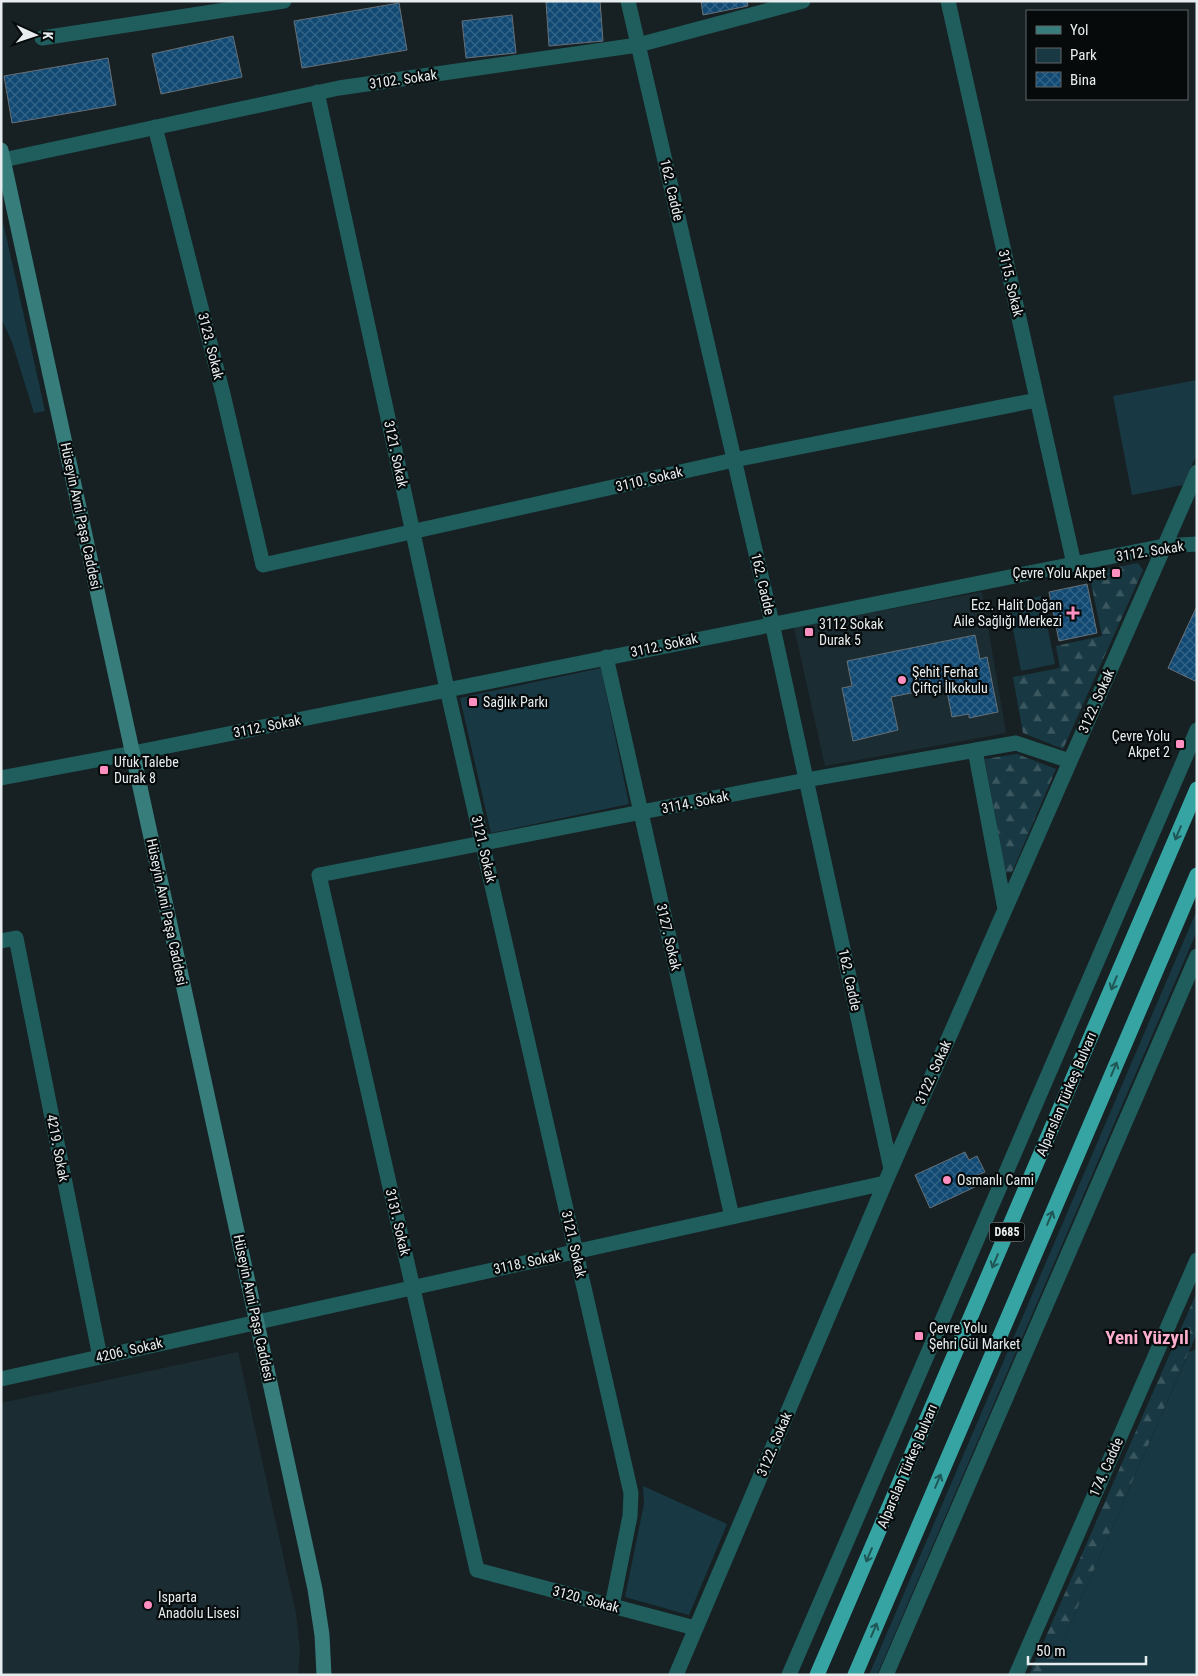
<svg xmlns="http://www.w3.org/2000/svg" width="1198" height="1676" viewBox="0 0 1198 1676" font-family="'Roboto Condensed',sans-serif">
	<defs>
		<pattern id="forest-firs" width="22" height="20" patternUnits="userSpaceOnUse" patternTransform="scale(1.25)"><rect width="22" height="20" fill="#183943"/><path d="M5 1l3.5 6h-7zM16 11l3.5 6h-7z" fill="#3a565e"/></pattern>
		<pattern id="building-cross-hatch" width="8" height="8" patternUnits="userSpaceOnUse" patternTransform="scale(1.25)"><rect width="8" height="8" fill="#114973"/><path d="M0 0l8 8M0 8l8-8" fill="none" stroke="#346487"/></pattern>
	</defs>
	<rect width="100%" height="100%" fill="#172124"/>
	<path fill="#1b2d33" d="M982 592 1006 733 825 766 794 627Z
		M238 1352 296 1614 300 1650 298 1675H1V1403Z"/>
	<path fill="#183943" d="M1 213 45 411 34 413 12 342 1 318Z
		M1197 380V454L1183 485 1132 495 1113 396Z
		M1041 596 1055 664 1021 671 1008 603Z
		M601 668 629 804 491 833 460 698Z
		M1197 910V931L877 1675H869Z
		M1197 1349V1675H1048L1189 1352Z
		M643 1486 727 1524 689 1615 625 1597 644 1504Z"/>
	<path fill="url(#forest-firs)" d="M1138 563 1143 570 1063 749 1023 733 1013 677 1060 668 1056 646 1102 636 1089 573Z
		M1017 754 1056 769 1012 872 1005 873 985 759Z
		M1197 1292V1333L1048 1675H1029Z"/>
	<path fill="url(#building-cross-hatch)" stroke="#666f76" d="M600 1 603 41 549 46 546 2Z
		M701 1H747L748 6 703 15Z
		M399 3 407 50 302 68 294 21Z
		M512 15 516 53 466 58 462 21Z
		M233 36 242 77 161 94 152 54Z
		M108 58 116 105 12 123 4 76Z
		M1087 584 1097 633 1059 641 1049 592Z
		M1197 606V682L1168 668Z
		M975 635 980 659 987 657 998 712 969 718V714L952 717 946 686 891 697 898 730 853 741 842 688 852 686 847 661Z
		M965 1152 969 1160 977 1156 985 1172 975 1176 979 1185 930 1208 915 1175Z"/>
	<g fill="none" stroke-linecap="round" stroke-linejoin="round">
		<path stroke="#205e5d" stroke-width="15" d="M628 1 772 623 891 1169
			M948 1 1074 564
			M42 38 284 1
			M317 92 447 689 631 1493 630 1516 612 1606
			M155 127 223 394 263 565 734 460 1037 400
			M3 160 339 88 638 45 803 1
			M606 657 732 1217
			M975 750 1005 909
			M133 753 1164 546 1197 544
			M1 941 16 938 100 1357
			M1 1379 885 1183
			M695 1628 477 1570 319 875 806 780 1016 743 1070 761
			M676 1675 885 1183 1197 472
			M789 1675 1197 730
			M886 1675 1197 956"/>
		<path stroke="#205e5d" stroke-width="15" d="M1 778 133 753
			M1016 1675 1197 1260"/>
		<path stroke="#367d7c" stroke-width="15" d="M1 150 315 1589 322 1635 324 1675"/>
		<path stroke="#36a4a2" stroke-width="15" d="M817 1675 1197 789
			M855 1675 1197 875"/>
	</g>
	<defs><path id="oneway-shaft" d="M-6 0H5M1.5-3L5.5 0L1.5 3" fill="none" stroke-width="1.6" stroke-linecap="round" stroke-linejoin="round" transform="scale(1.25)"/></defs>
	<g stroke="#1e5756">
		<use href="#oneway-shaft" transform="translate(1178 833) rotate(113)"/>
		<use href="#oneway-shaft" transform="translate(1114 983) rotate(113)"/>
		<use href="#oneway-shaft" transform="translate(1114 1069) rotate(-67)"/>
		<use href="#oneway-shaft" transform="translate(1050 1218) rotate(-67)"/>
		<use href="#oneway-shaft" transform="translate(995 1261) rotate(113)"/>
		<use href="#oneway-shaft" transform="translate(938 1481) rotate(-67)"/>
		<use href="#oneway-shaft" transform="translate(869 1555) rotate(113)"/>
		<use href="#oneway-shaft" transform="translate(874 1630) rotate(-67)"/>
	</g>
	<g fill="#fd8fc1" stroke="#060a0b" stroke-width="2">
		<rect x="1111" y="568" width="10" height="10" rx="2.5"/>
		<path d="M1070.5 605.5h5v5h5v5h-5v5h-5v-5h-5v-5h5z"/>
		<rect x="804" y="627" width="10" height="10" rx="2.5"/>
		<circle cx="902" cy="680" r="5"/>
		<rect x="468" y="697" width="10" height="10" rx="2.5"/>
		<rect x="1175" y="739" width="10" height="10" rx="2.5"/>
		<rect x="99" y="765" width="10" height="10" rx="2.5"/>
		<circle cx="947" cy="1180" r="5"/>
		<rect x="914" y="1331" width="10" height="10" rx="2.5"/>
		<circle cx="148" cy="1605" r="5"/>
	</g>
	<g text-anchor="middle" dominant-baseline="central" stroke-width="4.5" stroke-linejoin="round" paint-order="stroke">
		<rect fill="#060a0b" stroke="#a4a9ab" stroke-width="1" x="989.5" y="1222.5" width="35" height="19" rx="4"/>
		<g font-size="12" font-weight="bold" fill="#e7edef">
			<text x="1007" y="1232">D685</text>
		</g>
		<g font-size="14" fill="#e7edef" stroke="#060a0b">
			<text transform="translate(403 79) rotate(-8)">3102. Sokak</text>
			<text transform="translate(672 190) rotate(77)">162. Cadde</text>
			<text transform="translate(1011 283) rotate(77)">3115. Sokak</text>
			<text transform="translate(211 346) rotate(76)">3123. Sokak</text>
			<text transform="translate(396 454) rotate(78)">3121. Sokak</text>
			<text transform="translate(649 479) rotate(-13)">3110. Sokak</text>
			<text transform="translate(81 516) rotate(78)">Hüseyin Avni Paşa Caddesi</text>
			<text transform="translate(1150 551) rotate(-9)">3112. Sokak</text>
			<text transform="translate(763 584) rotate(77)">162. Cadde</text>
			<text transform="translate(664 645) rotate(-12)">3112. Sokak</text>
			<text transform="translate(1096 701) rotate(-66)">3122. Sokak</text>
			<text transform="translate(267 726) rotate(-11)">3112. Sokak</text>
			<text transform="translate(695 802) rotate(-11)">3114. Sokak</text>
			<text transform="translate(484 849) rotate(77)">3121. Sokak</text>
			<text transform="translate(167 912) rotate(78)">Hüseyin Avni Paşa Caddesi</text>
			<text transform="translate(669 937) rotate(77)">3127. Sokak</text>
			<text transform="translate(850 980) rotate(78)">162. Cadde</text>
			<text transform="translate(933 1072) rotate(-66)">3122. Sokak</text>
			<text transform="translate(1066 1094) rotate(-67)">Alparslan Türkeş Bulvarı</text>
			<text transform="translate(58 1148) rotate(79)">4219. Sokak</text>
			<text transform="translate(398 1222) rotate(77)">3131. Sokak</text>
			<text transform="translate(574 1244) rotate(77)">3121. Sokak</text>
			<text transform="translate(527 1262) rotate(-12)">3118. Sokak</text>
			<text transform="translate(254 1308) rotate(78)">Hüseyin Avni Paşa Caddesi</text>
			<text transform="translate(129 1350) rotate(-13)">4206. Sokak</text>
			<text transform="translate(774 1444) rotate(-67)">3122. Sokak</text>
			<text transform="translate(907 1466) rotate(-67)">Alparslan Türkeş Bulvarı</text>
			<text transform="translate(1106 1467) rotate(-66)">174. Cadde</text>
			<text transform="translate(586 1599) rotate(15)">3120. Sokak</text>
		</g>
		<g font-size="14" fill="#e7edef" stroke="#060a0b" text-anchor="start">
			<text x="1106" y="573" text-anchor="end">Çevre Yolu Akpet</text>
			<text x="1062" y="605" text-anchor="end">Ecz. Halit Doğan<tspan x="1062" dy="16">Aile Sağlığı Merkezi</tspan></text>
			<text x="819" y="624">3112 Sokak<tspan x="819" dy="16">Durak 5</tspan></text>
			<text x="912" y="672">Şehit Ferhat<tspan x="912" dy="16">Çiftçi İlkokulu</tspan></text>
			<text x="483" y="702">Sağlık Parkı</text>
			<text x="1170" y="736" text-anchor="end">Çevre Yolu<tspan x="1170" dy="16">Akpet 2</tspan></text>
			<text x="114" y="762">Ufuk Talebe<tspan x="114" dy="16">Durak 8</tspan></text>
			<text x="957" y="1180">Osmanlı Cami</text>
			<text x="929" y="1328">Çevre Yolu<tspan x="929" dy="16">Şehri Gül Market</tspan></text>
			<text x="158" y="1597">Isparta<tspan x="158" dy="16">Anadolu Lisesi</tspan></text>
		</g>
		<g font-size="19" font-weight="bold" fill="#fcaecf" stroke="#060a0b">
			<text x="1147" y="1337">Yeni Yüzyıl</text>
		</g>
	</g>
	<rect width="1198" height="1676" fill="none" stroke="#e7edef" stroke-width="5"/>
	<rect x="1026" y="10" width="162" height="90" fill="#060a0b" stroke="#606566"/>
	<rect x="1036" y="26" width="25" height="8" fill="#367d7c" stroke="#606566"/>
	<text x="1070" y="35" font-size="15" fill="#e7edef">Yol</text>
	<rect x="1036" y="48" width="25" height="15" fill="#183943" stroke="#606566"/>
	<text x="1070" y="60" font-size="15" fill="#e7edef">Park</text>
	<rect x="1036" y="72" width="25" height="15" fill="url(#building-cross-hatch)" stroke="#606566"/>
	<text x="1070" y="85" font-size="15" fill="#e7edef">Bina</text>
	<g transform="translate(35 35) rotate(93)" stroke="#060a0b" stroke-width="4" paint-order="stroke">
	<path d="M0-4L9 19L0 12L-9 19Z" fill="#e7edef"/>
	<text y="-8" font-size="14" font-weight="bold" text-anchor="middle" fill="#e7edef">K</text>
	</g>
	<path d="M1028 1656v8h118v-8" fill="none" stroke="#e7edef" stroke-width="2.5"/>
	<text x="1036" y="1656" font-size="15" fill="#e7edef" stroke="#060a0b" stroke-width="4" paint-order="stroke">50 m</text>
</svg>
